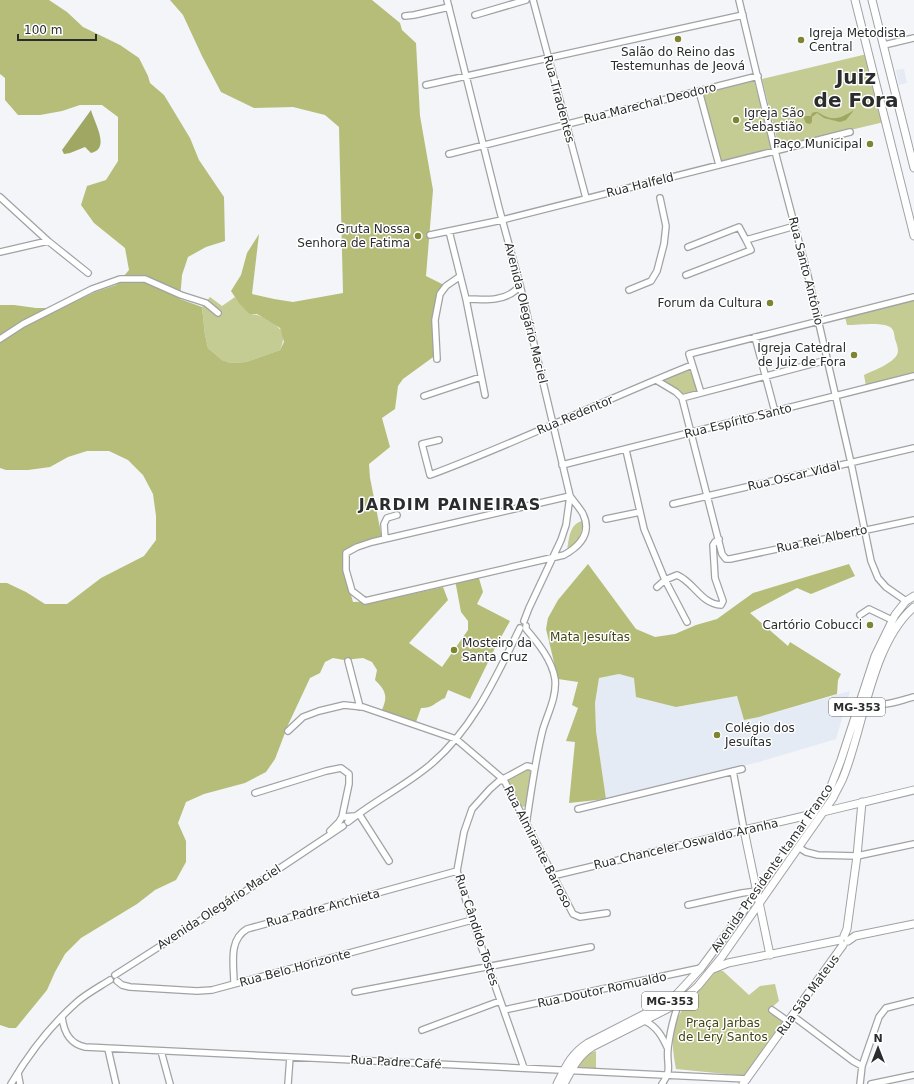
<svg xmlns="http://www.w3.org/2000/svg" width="914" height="1084" viewBox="0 0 914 1084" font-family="'DejaVu Sans',sans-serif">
	<rect width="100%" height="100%" fill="#f3f5f8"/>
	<path fill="#e4ebf4" d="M904 69 907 83 899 85 896 70Z
		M619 674 634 678 676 707 737 696 744 720 759 717 850 691 836 739 759 762 606 799 596 731 595 703 599 678Z"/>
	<path fill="#c4cb93" d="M867 54 884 122 779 147 762 79Z
		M754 80 772 150 720 163 702 93Z
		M210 297 222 306 235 297 249 314C257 314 260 316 267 320 282 328 287 334 280 350L246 362 231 363 222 360 208 348 205 335 202 307Z
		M914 300V373L866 386 864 375C872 371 898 362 898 351 898 347 896 342 895 339 894 333 894 328 888 326 878 322 858 325 847 325L845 317Z
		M685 369C694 371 695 383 698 391 679 398 674 390 659 380Z
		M582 521 583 523C581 535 578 544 567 551 569 540 569 524 582 521Z
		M526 769H530L532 773 527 804 524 807 520 806 507 780Z
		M716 971H723L749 995 760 986 775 984 779 1001 769 1010 785 1023 746 1076 676 1069C674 1058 672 1046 673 1035 675 1009 700 990 716 971Z
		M596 1051V1069L576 1067 584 1055Z"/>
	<path fill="#b5bd78" d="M0 0H49L67 12 83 27 120 45 139 58 148 76 150 83 164 95 190 138 199 160 224 197 225 241 206 247 188 257 182 275 180 299 202 307 205 335 208 348 222 360 231 363 246 362 280 350 284 342 280 328 257 314H249L239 303 231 291 241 275 247 253 259 234 252 294 274 299 293 302 343 293 339 127 325 115 293 107 254 108 221 92 202 56 183 15 170 0H372L400 23 402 30 416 43 420 116 433 190 426 276 446 286 433 314 436 355 403 379 398 386 395 409 382 418 390 447 369 464 370 478 382 538 346 549 344 569 353 602 380 601 443 587 448 600 409 643 442 667 468 630V621L461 612 455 580 478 575 483 592 477 604 510 621 495 648 470 699 448 690 445 698C434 703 433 708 421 708L416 722 382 710C388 696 386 691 375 680L377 670 372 662 363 658 344 660 333 658 325 662 320 673 310 678 288 725 275 759 266 772 245 783 204 794 186 802 178 823 186 841V862L176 880 155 890 137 904 81 938 65 954 55 972 47 990 16 1028H9L0 1025V583H7L26 592 45 604H67L101 578 144 556 156 540V516L153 494 143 475 128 460 109 451H87L68 457 50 467 28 470H6L0 468V305H14L36 308H57L76 301 95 292 116 285 129 270 125 248 94 223 81 205 87 186 106 180 118 161V117L102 105H80L62 111 40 115H18L5 100V78L0 74Z
		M588 564 636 629 655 637 675 634 696 625 717 619 753 593 849 564 855 576 811 594 797 588 750 613 788 646 790 642 841 674 838 680 837 694 759 717 744 720 737 696 676 707 636 697 634 678 619 674 599 678 595 703 596 731 606 799 569 803 575 742 566 741 578 708 572 705 578 682 558 679 546 629 548 618 558 600Z"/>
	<path fill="#9fa762" d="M91 110C94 122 111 149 91 153L85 147 70 153 64 154 62 150Z
		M854 110 846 120 840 122 824 118 817 113 812 117V122L810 124 806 123 804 119 805 116H811L812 113C819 110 820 115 827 117 837 121 846 115 854 110Z"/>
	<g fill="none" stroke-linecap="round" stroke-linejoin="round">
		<defs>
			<path id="minor" d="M447 0 499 208 520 285 570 496 566 525 561 540 529 608 524 621
				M533 0 586 198
				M739 0 777 159 808 276 851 463 871 561 878 578 886 587 906 601
				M475 15 526 0
				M405 16 414 15 449 7
				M884 45 914 38
				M426 85 743 15
				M699 91 719 165
				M449 154 758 76
				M0 197 48 241 88 273
				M449 231 466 299 485 395
				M430 235 502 220 850 132
				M688 247 739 227 746 240
				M0 252 48 241
				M686 275 751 250 746 240 795 226
				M629 290 651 281 657 271 664 244 666 226 660 198
				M466 299C484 300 509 302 520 285
				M755 337 775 412
				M0 339 23 324 92 289 120 279H145L181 295 206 303 218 313
				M437 359 435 320 440 294 446 286 459 277
				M656 380 676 392 682 398 722 554 726 559H730L914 520
				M701 393 689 354 914 297
				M424 396 481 377
				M682 398 827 360
				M439 440 422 444 430 475C519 442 604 400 692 365
				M626 450 644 529 665 580 687 622
				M562 465 914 376
				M570 496C574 502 580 508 583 514 592 533 580 546 564 555L365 601 352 591 346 570V553L357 547 372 542Z
				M673 504 914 448
				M606 519 640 512
				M385 539 384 524 387 518 397 515
				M657 587 665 580 677 575C694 582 701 604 721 605L723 601 715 578 713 545 715 542 719 539
				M860 615 869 609 892 620
				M526 626V629C538 643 552 660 555 679 557 696 548 713 543 729 535 760 531 793 526 825
				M348 661 360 707
				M866 700C882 709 897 701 914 697
				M288 731 303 717 319 711 344 705 363 707 456 739 504 780 573 914 580 917 607 913
				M503 779 527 766 531 767 534 769
				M504 780 499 781 490 789 472 809 464 832 457 871 472 920 524 1068
				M255 793 326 771 341 768 349 774V784L342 817
				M578 809 742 769
				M359 814 389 861
				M348 822C374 801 405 786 430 765 473 729 496 677 520 628
				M330 831 339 822 342 817 355 816
				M798 847 806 852 818 855 857 856 914 844
				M552 876 744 830 733 771
				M688 905 742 893 757 891
				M115 975 229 902 343 826
				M117 981 122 985 130 987 197 991 212 990 472 920
				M234 984C234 965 228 940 247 929L457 871
				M355 992 591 947
				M504 1010 701 968
				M772 1010 789 1022
				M793 1016 853 1061 862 1066
				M62 1017C64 1033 70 1044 85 1047L747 1079
				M645 1021C657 1027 662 1036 668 1049
				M422 1030 500 1001
				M108 1049 116 1084
				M161 1051 170 1084
				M18 1073 20 1084
				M11 1084C28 1055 51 1025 77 1002 86 994 99 987 110 980
				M288 1084 290 1057
				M662 1084C673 1069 666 1065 668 1048 670 1033 673 1018 679 1003
				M860 1084 862 1066 879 1017 886 1008 914 1001
				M871 1084 914 1075"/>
			<path id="major" d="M855 0 914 236
				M872 0 914 168
				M823 812 914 790
				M844 936 847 929 857 856 862 802
				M848 941 855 936 914 924
				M770 955 744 830 813 814
				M713 969 728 963 840 940
				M557 1084C566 1066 571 1054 588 1043L668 1002 676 995 701 968 744 910 813 814 831 786 841 760 875 656 895 615 906 601 914 596
				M564 1084C572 1069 578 1056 592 1047L679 1003 698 986 721 958 833 798C836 791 840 785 843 778 864 727 871 644 914 607
				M743 1084 843 945"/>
		</defs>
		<use href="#minor" stroke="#a0a2a4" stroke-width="8"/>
		<use href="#major" stroke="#a0a2a4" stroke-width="9"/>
		<use href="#minor" stroke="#fff" stroke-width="5.5"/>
		<use href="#major" stroke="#fff" stroke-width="7"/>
	</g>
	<g fill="#7e8531" stroke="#fff" stroke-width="1.5">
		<circle cx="678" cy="39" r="4"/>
		<circle cx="801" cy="40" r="4"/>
		<circle cx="736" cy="120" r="4"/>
		<circle cx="870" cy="144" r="4"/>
		<circle cx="418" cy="236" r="4"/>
		<circle cx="770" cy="303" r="4"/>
		<circle cx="854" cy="355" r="4"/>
		<circle cx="870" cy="625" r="4"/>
		<circle cx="454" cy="650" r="4"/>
		<circle cx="717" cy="735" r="4"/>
	</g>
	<g text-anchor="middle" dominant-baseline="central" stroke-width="3" stroke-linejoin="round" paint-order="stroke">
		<g fill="#fff" stroke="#6b6b6c" stroke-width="1">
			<rect x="829" y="698" width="56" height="18" rx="3"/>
			<rect x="642" y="992" width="56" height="18" rx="3"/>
		</g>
		<g font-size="11" font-weight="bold" fill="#2b2c2d">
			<text x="857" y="707">MG-353</text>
			<text x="670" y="1001">MG-353</text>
		</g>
		<g font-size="12" fill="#2b2c2d" stroke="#fff" text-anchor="end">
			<text x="809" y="33" text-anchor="start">Igreja Metodista<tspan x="809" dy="14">Central</tspan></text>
			<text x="678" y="52" text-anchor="middle">Salão do Reino das<tspan x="678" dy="14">Testemunhas de Jeová</tspan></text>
			<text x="744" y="113" text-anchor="start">Igreja São<tspan x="744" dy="14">Sebastião</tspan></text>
			<text x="862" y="144">Paço Municipal</text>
			<text x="410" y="229">Gruta Nossa<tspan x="410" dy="14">Senhora de Fatima</tspan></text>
			<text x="762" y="303">Forum da Cultura</text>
			<text x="846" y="348">Igreja Catedral<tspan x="846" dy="14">de Juiz de Fora</tspan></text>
			<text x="862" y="625">Cartório Cobucci</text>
			<text x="462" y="643" text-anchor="start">Mosteiro da<tspan x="462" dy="14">Santa Cruz</tspan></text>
			<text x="725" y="728" text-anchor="start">Colégio dos<tspan x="725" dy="14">Jesuítas</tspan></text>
		</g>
		<g font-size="12" fill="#2b2c2d" stroke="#fff">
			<text transform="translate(559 99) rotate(75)">Rua Tiradentes</text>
			<text transform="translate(650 103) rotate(-14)">Rua Marechal Deodoro</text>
			<text transform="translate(640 185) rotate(-14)">Rua Halfeld</text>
			<text transform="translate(806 271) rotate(76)">Rua Santo Antônio</text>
			<text transform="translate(526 313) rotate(76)">Avenida Olegário Maciel</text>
			<text transform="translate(575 415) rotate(-23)">Rua Redentor</text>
			<text transform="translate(738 421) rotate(-14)">Rua Espírito Santo</text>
			<text transform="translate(794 476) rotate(-13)">Rua Oscar Vidal</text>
			<text transform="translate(822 539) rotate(-12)">Rua Rei Alberto</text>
			<text transform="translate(686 844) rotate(-13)">Rua Chanceler Oswaldo Aranha</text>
			<text transform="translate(538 847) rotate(63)">Rua Almirante Barroso</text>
			<text transform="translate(772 868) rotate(-55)">Avenida Presidente Itamar Franco</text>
			<text transform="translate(219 907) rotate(-33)">Avenida Olegário Maciel</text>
			<text transform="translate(323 908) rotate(-15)">Rua Padre Anchieta</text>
			<text transform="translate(477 930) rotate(72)">Rua Cândido Tostes</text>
			<text transform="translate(295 968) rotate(-15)">Rua Belo Horizonte</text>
			<text transform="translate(602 990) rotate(-12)">Rua Doutor Romualdo</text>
			<text transform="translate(808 995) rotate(-54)">Rua São Mateus</text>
			<text transform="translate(396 1062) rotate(3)">Rua Padre Café</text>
		</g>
		<g font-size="12" fill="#414611" stroke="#fff">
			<text x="590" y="637">Mata Jesuítas</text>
			<text x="723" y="1023">Praça Jarbas<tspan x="723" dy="14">de Lery Santos</tspan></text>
		</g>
		<g font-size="16" font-weight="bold" letter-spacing="1" fill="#2b2c2d" stroke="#fff">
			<text x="450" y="504">JARDIM PAINEIRAS</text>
		</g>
		<g font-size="20" font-weight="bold" fill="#2b2c2d" stroke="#fff">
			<text x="856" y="77">Juiz<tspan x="856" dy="23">de Fora</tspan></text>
		</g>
	</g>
	<g transform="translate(878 1048)" stroke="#ffffff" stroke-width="3" paint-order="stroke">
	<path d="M0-3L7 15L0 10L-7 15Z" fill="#2b2c2d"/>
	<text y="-6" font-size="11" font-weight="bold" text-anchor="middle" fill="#2b2c2d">N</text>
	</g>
	<path d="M18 34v6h78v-6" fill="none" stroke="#2b2c2d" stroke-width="2"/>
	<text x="24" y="34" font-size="12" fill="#2b2c2d" stroke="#ffffff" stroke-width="3" paint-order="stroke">100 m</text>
</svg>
